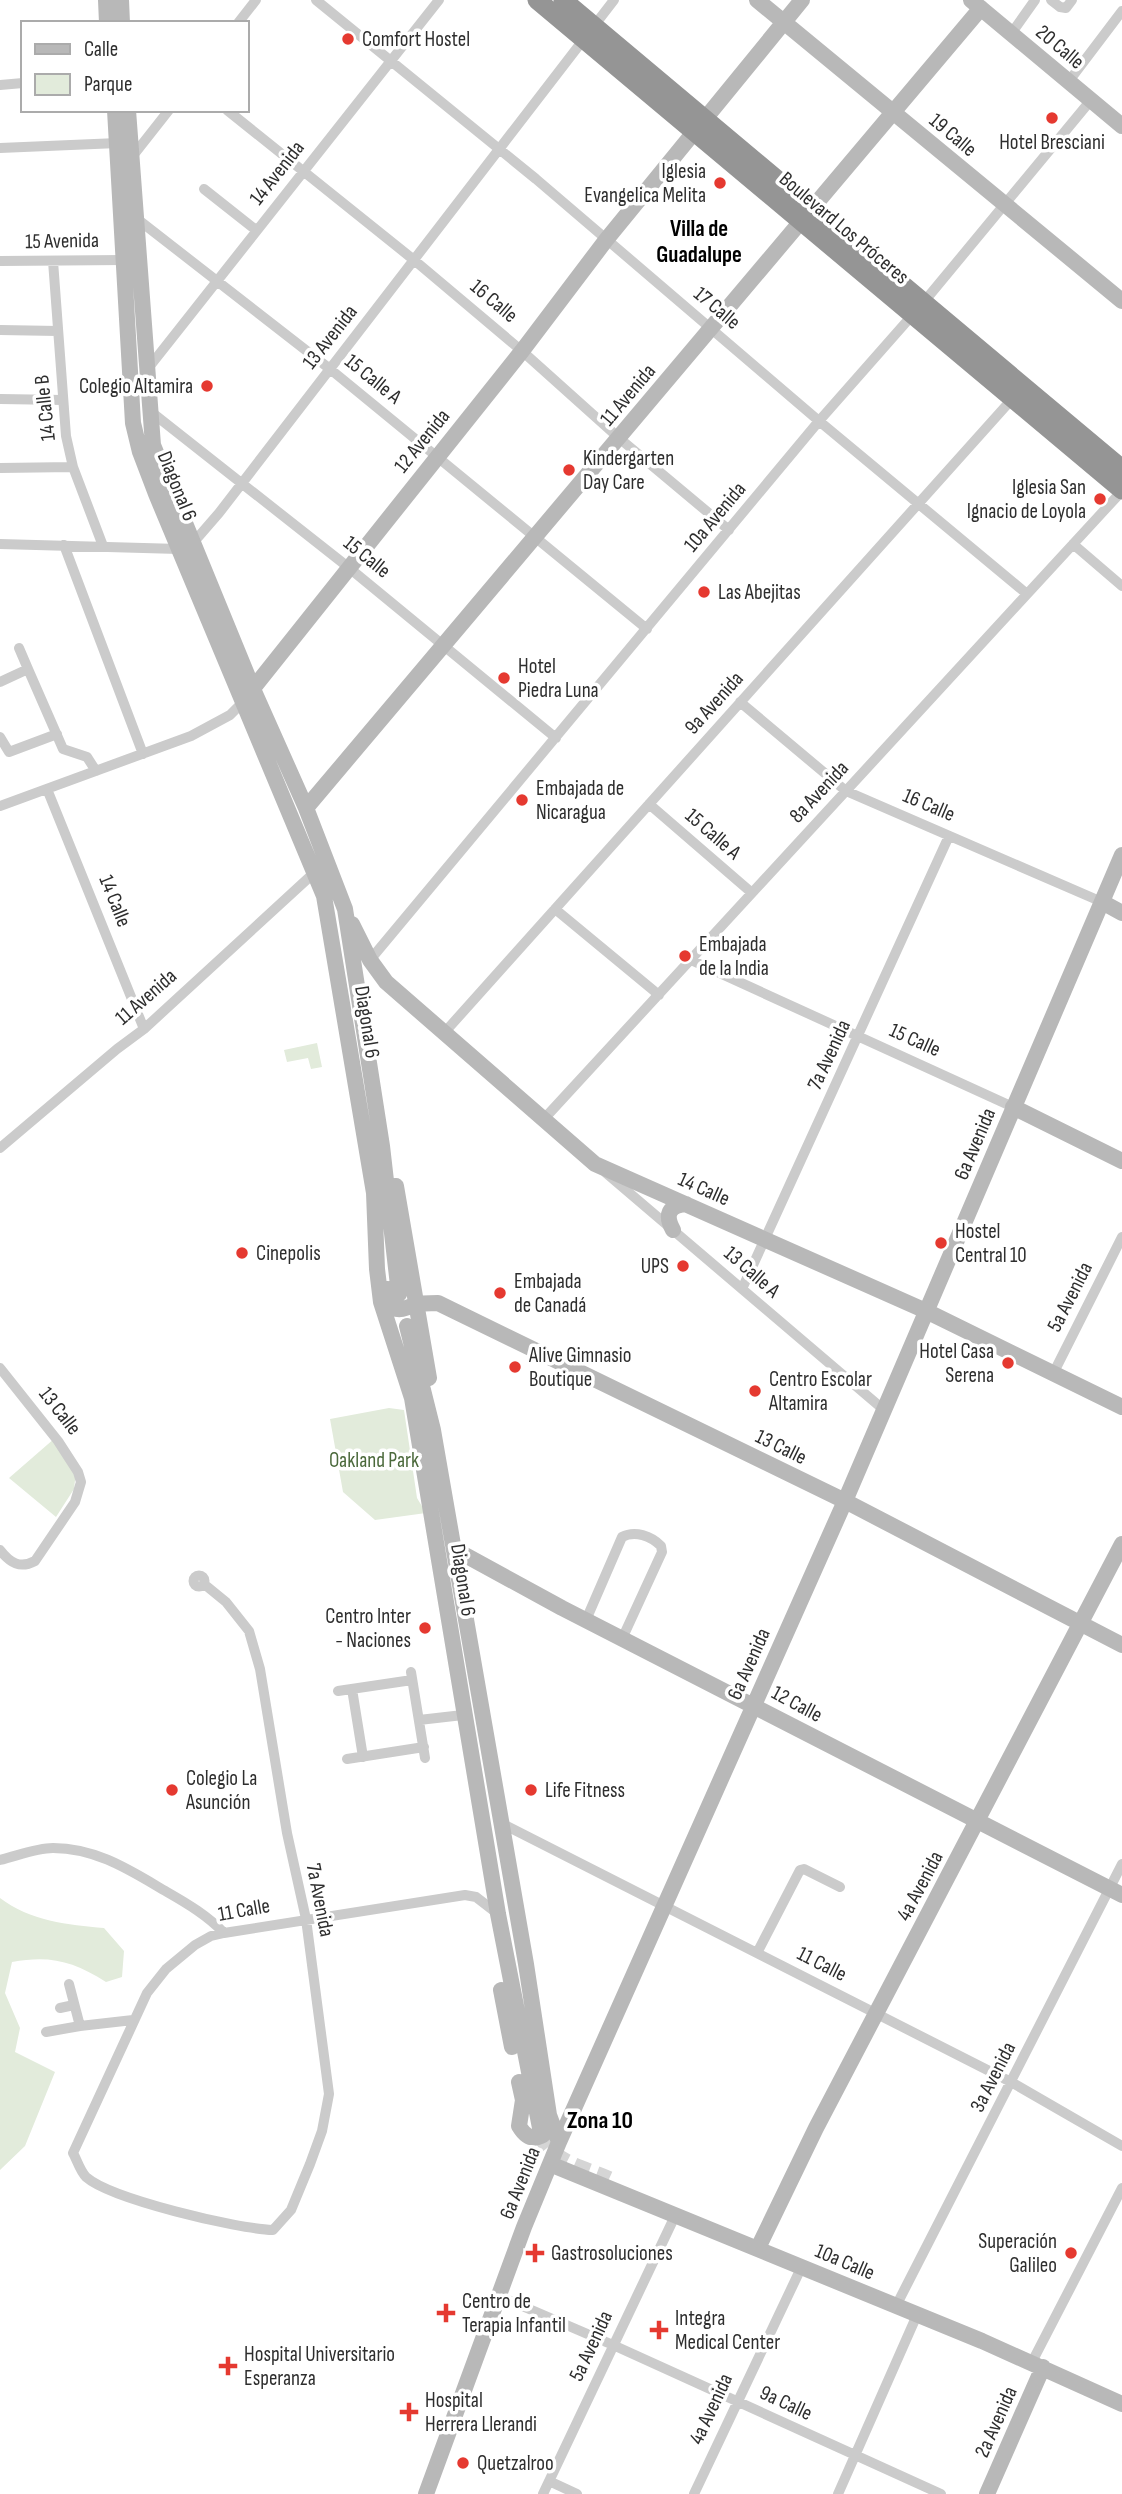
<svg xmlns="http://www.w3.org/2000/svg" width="1122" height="2494" viewBox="0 0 1122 2494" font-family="'Sofia Sans Condensed',sans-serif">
	<rect width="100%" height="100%" fill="#fff"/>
	<path fill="#e2ebdb" d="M317 1043 322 1067 311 1069 308 1058 287 1062 284 1050Z
		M389 1408 404 1410 417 1498 426 1513 375 1520 343 1492 330 1419Z
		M55 1438 76 1472 74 1489 56 1517 9 1478Z
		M0 1898C30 1921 68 1925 104 1928L124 1951 122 1977 106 1982C73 1961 50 1955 12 1962L5 1993 20 2028 15 2052 55 2072 25 2146 0 2170Z"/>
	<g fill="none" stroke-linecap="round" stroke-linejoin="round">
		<path stroke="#d5d5d5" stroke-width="16" stroke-dasharray="16 8" stroke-linecap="butt" d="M541 2133C548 2162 585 2168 609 2179"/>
		<path stroke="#cbcbcb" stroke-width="10" d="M316 0 536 179 819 421 1027 594
			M1051 0 1060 7 1066 8 1072 0
			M238 23 256 0
			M1011 34 1035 0
			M1069 81 1122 11
			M0 85 23 83
			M227 110 414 260 522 351 619 438 729 530
			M0 148 118 143
			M132 157 169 110
			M204 189 256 230
			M136 218 330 369 647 629
			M0 261 124 260
			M53 261 66 436 73 467 103 546
			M0 330 58 331
			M146 371 439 0
			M0 399 63 400
			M150 411 348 567 556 738
			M0 468 73 467
			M0 544 179 549 193 543 219 513 614 0
			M1073 544 1122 586
			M64 545 143 754
			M19 648 28 669
			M0 682 28 669 63 749 87 757 96 771
			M740 702 846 791 1102 902
			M0 737 9 752 57 734
			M47 789 144 1029
			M649 804 752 893
			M0 806 191 736 230 715 244 701
			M555 909 659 995
			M370 960 819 421 923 303 1091 100
			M691 960 1013 1107
			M444 1033 1013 398
			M543 1120 1122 491
			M0 1148 117 1049 144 1029 315 872
			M606 1173 884 1410
			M742 1289 949 836
			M0 1368 58 1441 78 1472 81 1482 75 1502 35 1561C20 1569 10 1563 0 1550
			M1053 1374 1122 1237
			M193.5 1581a5.5 5.5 0 1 1 11 0a5.5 5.5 0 1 1-11 0Z
			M204 1584 226 1602 249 1631 260 1669 287 1833 306 1919 329 2094 322 2131 310 2164 291 2210 273 2230C237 2229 111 2199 86 2177 80 2171 77 2160 73 2153L147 1993 166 1969 195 1945 211 1936 224 1933 465 1895 476 1897 498 1914
			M586 1620 622 1537C635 1530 651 1536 661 1546L662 1552 622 1639
			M411 1672 425 1758
			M352 1689 363 1757
			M338 1691 412 1680
			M419 1720 463 1715
			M347 1759 424 1747
			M501 1823 1011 2082 1122 2146
			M0 1860C17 1856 36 1848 53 1848 97 1848 131 1871 167 1892 188 1904 208 1916 224 1933
			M757 1953 800 1870 804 1869 840 1887
			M69 1984 80 2026 133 2020
			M60 2008 74 2005
			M46 2032 80 2026
			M499 2296 613 2345 941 2494
			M896 2306 1122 1864
			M1032 2362 1122 2188
			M549 2481 577 2494
			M543 2494 675 2216
			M694 2494 802 2266
			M838 2494 917 2315"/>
		<path stroke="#b8b8b8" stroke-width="16" d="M106 0 107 23
			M121 0 122 23
			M757 0 1122 301
			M971 0 1122 126
			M115 110 133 423 140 452 156 494 324 896 374 1193 377 1269 381 1302 412 1398 498 1914 541 2133
			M128 110 153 445 253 689 306 808 345 909 382 1146 399 1294
			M247 696 522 351 606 240 802 0
			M306 808 981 8
			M1102 902 1122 913
			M352 924 370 960 386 982 595 1164 926 1311 1122 1407
			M1013 1107 1122 1161
			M396 1186 429 1378
			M673 1230C665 1215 668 1206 686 1204
			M388 1289C391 1311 395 1313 414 1305 421 1303 431 1303 438 1303L845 1501 1122 1645
			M407 1326 433 1430 526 1964 549 2115 559 2142
			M454 1549 562 1608 1122 1895
			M501 1990 512 2047
			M519 2082 523 2100 519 2126C525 2136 532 2141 543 2135L546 2127
			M550 2164 982 2341 1122 2404
			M758 2248 816 2128 1122 1544
			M426 2494 524 2227 559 2142 845 1501 1122 855
			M987 2494 1043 2367"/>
		<path stroke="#959595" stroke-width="19" d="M537 0 1122 490
			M563 0 1122 469"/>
	</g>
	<g fill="#e53930" stroke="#fff" stroke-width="2.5">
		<circle cx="348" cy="39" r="7"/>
		<circle cx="1052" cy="118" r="7"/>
		<circle cx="720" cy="183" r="7"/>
		<circle cx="207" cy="386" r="7"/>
		<circle cx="569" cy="470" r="7"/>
		<circle cx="1100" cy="499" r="7"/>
		<circle cx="704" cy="592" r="7"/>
		<circle cx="504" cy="678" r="7"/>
		<circle cx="522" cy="800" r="7"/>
		<circle cx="685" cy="956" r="7"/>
		<circle cx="941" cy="1243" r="7"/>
		<circle cx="242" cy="1253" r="7"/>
		<circle cx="683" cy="1266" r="7"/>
		<circle cx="500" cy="1293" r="7"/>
		<circle cx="1008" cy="1363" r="7"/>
		<circle cx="515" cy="1367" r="7"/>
		<circle cx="755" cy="1391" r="7"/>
		<circle cx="425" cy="1628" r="7"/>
		<circle cx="172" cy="1790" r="7"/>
		<circle cx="531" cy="1790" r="7"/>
		<path d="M531.5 2242.5h7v7h7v7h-7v7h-7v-7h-7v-7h7z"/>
		<circle cx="1071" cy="2253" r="7"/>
		<path d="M442.5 2302.5h7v7h7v7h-7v7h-7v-7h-7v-7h7z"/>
		<path d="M655.5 2319.5h7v7h7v7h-7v7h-7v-7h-7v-7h7z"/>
		<path d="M224.5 2355.5h7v7h7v7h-7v7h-7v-7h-7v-7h7z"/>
		<path d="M405.5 2401.5h7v7h7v7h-7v7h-7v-7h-7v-7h7z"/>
		<circle cx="463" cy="2463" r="7"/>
	</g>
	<g text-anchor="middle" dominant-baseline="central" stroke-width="7" stroke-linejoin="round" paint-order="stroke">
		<g font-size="21" fill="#2e2e2e" stroke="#fff" text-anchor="start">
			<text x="362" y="39">Comfort Hostel</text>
			<text x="1052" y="142" text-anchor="middle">Hotel Bresciani</text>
			<text x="706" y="171" text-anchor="end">Iglesia<tspan x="706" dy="24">Evangelica Melita</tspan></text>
			<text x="193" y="386" text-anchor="end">Colegio Altamira</text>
			<text x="583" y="458">Kindergarten<tspan x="583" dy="24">Day Care</tspan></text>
			<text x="1086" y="487" text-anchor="end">Iglesia San<tspan x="1086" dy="24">Ignacio de Loyola</tspan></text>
			<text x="718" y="592">Las Abejitas</text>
			<text x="518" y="666">Hotel<tspan x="518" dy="24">Piedra Luna</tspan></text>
			<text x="536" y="788">Embajada de<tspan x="536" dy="24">Nicaragua</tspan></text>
			<text x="699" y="944">Embajada<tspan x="699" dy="24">de la India</tspan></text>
			<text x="955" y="1231">Hostel<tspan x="955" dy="24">Central 10</tspan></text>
			<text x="256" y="1253">Cinepolis</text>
			<text x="669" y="1266" text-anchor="end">UPS</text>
			<text x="514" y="1281">Embajada<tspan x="514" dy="24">de Canadá</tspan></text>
			<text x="994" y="1351" text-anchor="end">Hotel Casa<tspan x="994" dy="24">Serena</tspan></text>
			<text x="529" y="1355">Alive Gimnasio<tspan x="529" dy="24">Boutique</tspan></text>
			<text x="769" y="1379">Centro Escolar<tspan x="769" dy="24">Altamira</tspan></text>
			<text x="411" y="1616" text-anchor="end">Centro Inter<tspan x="411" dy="24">- Naciones</tspan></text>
			<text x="186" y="1778">Colegio La<tspan x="186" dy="24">Asunción</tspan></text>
			<text x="545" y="1790">Life Fitness</text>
			<text x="1057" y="2241" text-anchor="end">Superación<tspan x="1057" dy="24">Galileo</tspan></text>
			<text x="551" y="2253">Gastrosoluciones</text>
			<text x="462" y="2301">Centro de<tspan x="462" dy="24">Terapia Infantil</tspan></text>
			<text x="675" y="2318">Integra<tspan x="675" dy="24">Medical Center</tspan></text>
			<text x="244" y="2354">Hospital Universitario<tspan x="244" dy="24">Esperanza</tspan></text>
			<text x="425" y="2400">Hospital<tspan x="425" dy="24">Herrera Llerandi</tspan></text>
			<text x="477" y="2463">Quetzalroo</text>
		</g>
		<g font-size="21" fill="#2e2e2e" stroke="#fff">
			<text transform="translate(1060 47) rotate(40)">20 Calle</text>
			<text transform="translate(953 135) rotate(40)">19 Calle</text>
			<text transform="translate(277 173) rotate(-52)">14 Avenida</text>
			<text transform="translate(844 228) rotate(40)">Boulevard Los Próceres</text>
			<text transform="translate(62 241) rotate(-1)">15 Avenida</text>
			<text transform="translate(494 301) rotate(40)">16 Calle</text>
			<text transform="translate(717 308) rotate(40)">17 Calle</text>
			<text transform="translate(330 337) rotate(-52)">13 Avenida</text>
			<text transform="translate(373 379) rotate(39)">15 Calle A</text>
			<text transform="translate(628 395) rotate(-50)">11 Avenida</text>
			<text transform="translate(45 408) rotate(-96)">14 Calle B</text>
			<text transform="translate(422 441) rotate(-51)">12 Avenida</text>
			<text transform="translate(177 486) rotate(68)">Diagonal 6</text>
			<text transform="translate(715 517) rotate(-50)">10a Avenida</text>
			<text transform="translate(367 557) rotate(39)">15 Calle</text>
			<text transform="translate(714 703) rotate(-48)">9a Avenida</text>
			<text transform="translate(819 792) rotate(-47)">8a Avenida</text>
			<text transform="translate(929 805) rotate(23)">16 Calle</text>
			<text transform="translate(713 834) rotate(41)">15 Calle A</text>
			<text transform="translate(115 901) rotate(68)">14 Calle</text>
			<text transform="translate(146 997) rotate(-41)">11 Avenida</text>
			<text transform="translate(367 1022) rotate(81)">Diagonal 6</text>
			<text transform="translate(915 1040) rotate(24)">15 Calle</text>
			<text transform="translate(829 1055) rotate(-65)">7a Avenida</text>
			<text transform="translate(975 1144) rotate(-67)">6a Avenida</text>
			<text transform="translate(704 1189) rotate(24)">14 Calle</text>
			<text transform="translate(752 1272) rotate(41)">13 Calle A</text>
			<text transform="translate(1070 1297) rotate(-63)">5a Avenida</text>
			<text transform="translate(60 1411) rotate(52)">13 Calle</text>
			<text transform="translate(781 1447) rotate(26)">13 Calle</text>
			<text transform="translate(463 1580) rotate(81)">Diagonal 6</text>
			<text transform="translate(749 1664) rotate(-66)">6a Avenida</text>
			<text transform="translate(797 1704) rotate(28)">12 Calle</text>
			<text transform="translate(920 1886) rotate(-62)">4a Avenida</text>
			<text transform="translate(320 1900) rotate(79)">7a Avenida</text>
			<text transform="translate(244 1910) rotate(-10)">11 Calle</text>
			<text transform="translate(822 1964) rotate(27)">11 Calle</text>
			<text transform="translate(993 2077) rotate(-63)">3a Avenida</text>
			<text transform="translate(520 2183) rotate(-68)">6a Avenida</text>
			<text transform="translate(845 2262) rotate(23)">10a Calle</text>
			<text transform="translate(591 2346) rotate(-65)">5a Avenida</text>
			<text transform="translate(786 2403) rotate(25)">9a Calle</text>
			<text transform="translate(711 2409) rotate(-65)">4a Avenida</text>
			<text transform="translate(996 2422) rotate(-66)">2a Avenida</text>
		</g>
		<g font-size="21" fill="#4b693b" stroke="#fff">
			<text x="374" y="1460">Oakland Park</text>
		</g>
		<g font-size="23" font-weight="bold" fill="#000" stroke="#fff">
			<text x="699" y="229">Villa de<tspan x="699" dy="26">Guadalupe</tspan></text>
		</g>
		<g font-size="24" font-weight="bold" fill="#000" stroke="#fff">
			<text x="600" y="2120">Zona 10</text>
		</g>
	</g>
	<rect x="21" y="21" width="228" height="91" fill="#ffffff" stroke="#ababab" stroke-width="2"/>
	<rect x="35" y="44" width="35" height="10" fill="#b8b8b8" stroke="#ababab" stroke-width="2"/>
	<text x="84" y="56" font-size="21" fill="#2e2e2e">Calle</text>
	<rect x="35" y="74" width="35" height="21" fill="#e2ebdb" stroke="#ababab" stroke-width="2"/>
	<text x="84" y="91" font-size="21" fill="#2e2e2e">Parque</text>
</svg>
